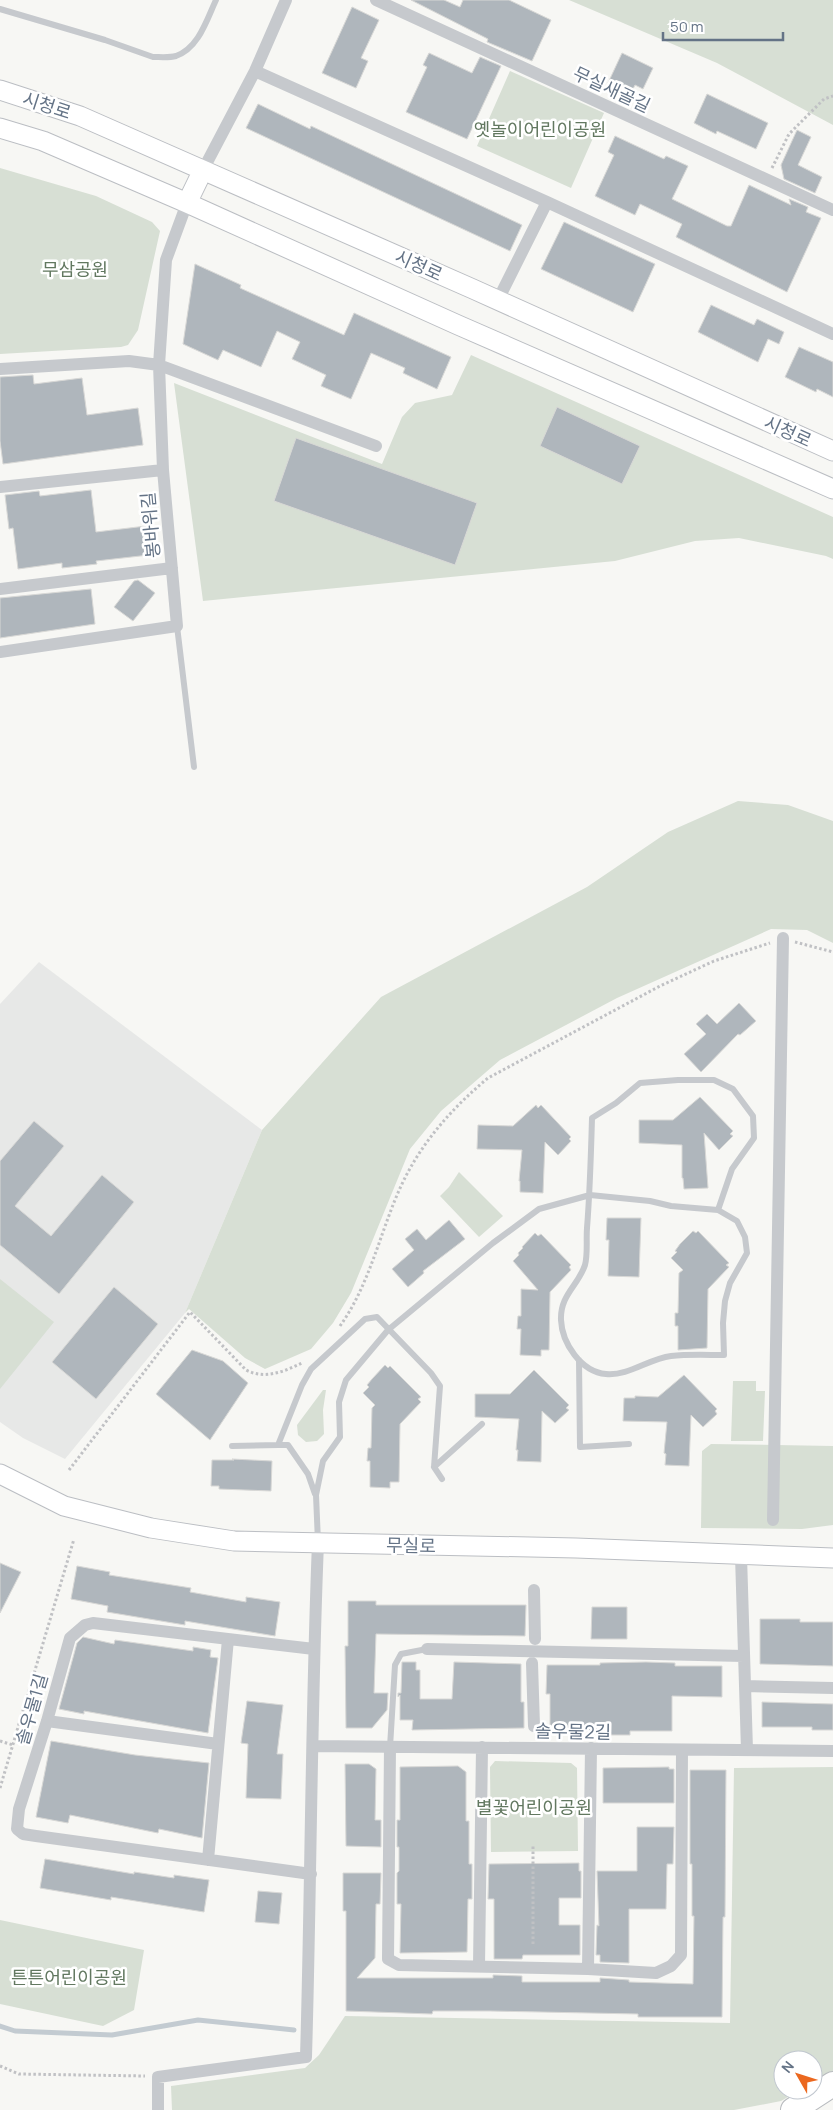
<svg xmlns="http://www.w3.org/2000/svg" width="833" height="2110" viewBox="0 0 833 2110" font-family="Manrope,'Noto Sans KR',sans-serif">
	<rect width="100%" height="100%" fill="#f7f7f4"/>
	<path fill="#e7e8e7" d="M39 962 262 1130 185 1313 65 1459 23 1438 0 1422V1004Z"/>
	<path fill="#d7dfd4" d="M569 0H833V125L717 63Z
		M510 71 604 113 571 188 477 146Z
		M0 168 96 196 152 222 160 231 138 330 128 345 121 347 0 354Z
		M471 355 833 517V559L826 556 739 538 695 541 615 561 203 601 174 383 382 464 402 417 415 403 452 395Z
		M738 801 788 805 833 821V943L807 930 771 929 617 998 500 1060 441 1111 410 1149 351 1293 333 1323 311 1349 265 1369 245 1358 189 1309 185 1313 262 1130 381 997 587 887 668 832Z
		M459 1172 503 1216 479 1237 440 1196 449 1187Z
		M0 1279 54 1322 0 1389Z
		M733 1381H756V1391H765L763 1441H731Z
		M323 1390H326L323 1410 324 1434 317 1441 306 1442 298 1435 297 1425Z
		M711 1444 833 1446V1525L802 1529 701 1528 702 1451Z
		M495 1761 571 1763 577 1768 578 1851 491 1852 490 1767Z
		M833 1767V2071L813 2082V2060H783V2090H800L781 2101 734 2110H172L171 2086 305 2068 319 2055 345 2016 730 2023 734 1768Z
		M0 1920 144 1950 134 2010 103 2026 0 2004Z"/>
	<g fill="none" stroke-linecap="round" stroke-linejoin="round">
		<path stroke="#c3cbd1" stroke-width="5" d="M0 2026 15 2031 112 2035 198 2020 294 2030"/>
	</g>
	<path fill="#afb6bc" stroke="#d8d8d6" d="M411 0H444L460 7 463 0H509L551 20 532 61 487 42 488 39Z
		M352 7 379 20 361 58 368 61 356 88 322 73Z
		M429 53 472 73 480 57 501 66 467 139 406 112 427 67 423 65Z
		M622 53 653 68 643 89 635 85 631 93 608 83Z
		M707 94 768 123 756 149 717 131 716 134 694 123Z
		M258 104 310 129 311 126 522 225 510 251 246 128Z
		M797 130 811 137 798 165 822 177 815 193 784 179 781 165Z
		M615 136 664 159 666 156 688 166 672 199 727 226H731L749 185 791 205 789 199 808 207 806 212 821 218 787 292 676 237 682 224 640 204 635 215 595 196 614 155 608 152Z
		M564 222 655 264 633 312 541 269Z
		M195 264 241 285 240 288 344 335 354 313 451 357 437 389 403 373 405 368 371 353 351 399 321 386 326 375 292 359 300 342 277 331 261 367 223 350 218 360 183 344Z
		M711 305 754 325 757 319 784 332 779 344 768 339 758 362 698 332Z
		M799 347 833 362V397L817 389 816 392 785 377Z
		M33 375 34 384 82 378 87 415 138 408 143 445 3 464 0 441V377Z
		M557 407 640 446 622 484 540 446Z
		M296 438 477 503 455 565 274 501Z
		M91 490 96 532 146 526 149 555 96 561 97 564 62 568V563L18 569 13 528 9 529 5 495 39 491 40 496Z
		M138 580 155 593 133 621 114 607 134 581Z
		M91 589 95 624 0 638V598Z
		M739 1003 756 1021 740 1035 738 1034 701 1072 684 1054 706 1034 696 1024 707 1014 717 1024Z
		M700 1097 733 1131 730 1134 733 1136 719 1150 704 1133 708 1188 684 1189 683 1178H682V1145L639 1143V1120H673Z
		M536 1105 538 1108 541 1105 571 1137 569 1139 571 1141 558 1155 545 1142 543 1193 520 1192V1181H519L522 1150 477 1149 478 1125 513 1126Z
		M34 1121 64 1146 15 1206 51 1236 102 1175 134 1202 59 1294 0 1245V1161Z
		M607 1218H641L639 1277 608 1276 609 1240H606Z
		M449 1220 465 1239 423 1271 424 1273 408 1287 392 1269 414 1250 405 1239 417 1229 426 1240Z
		M693 1231 696 1233 698 1231 729 1263 726 1265 729 1267 708 1289 707 1348 678 1350V1326H675V1313H678L679 1273 683 1270 671 1258 677 1252 675 1251 680 1244Z
		M535 1233 538 1236 541 1234 571 1265 569 1267 571 1270 550 1292 549 1350H541V1356L520 1355 521 1329H517L518 1316H521V1289L538 1290 513 1261 519 1255 518 1253 523 1248 522 1247Z
		M114 1287 158 1324 96 1399 52 1362Z
		M192 1350 223 1361 248 1383 210 1440 156 1394Z
		M385 1365 388 1368 390 1366 421 1397 418 1399 421 1402 400 1424 399 1482H390V1488L370 1487V1461H367L368 1448H371L372 1408 375 1405 363 1393 369 1387 367 1385 372 1379Z
		M534 1370 569 1405 566 1408 569 1410 555 1423 542 1411 541 1462 517 1461 518 1450H516L519 1419 475 1417V1394H510Z
		M684 1375 717 1409 715 1411 717 1414 703 1427 691 1415 689 1466 665 1465 666 1454 664 1453 667 1422 623 1421 624 1398H635V1396L658 1397Z
		M232 1459 272 1461 271 1491 219 1489V1486H211L212 1460H234Z
		M0 1563 21 1572 0 1613Z
		M77 1566 110 1572 109 1575 191 1588 190 1592 246 1602V1597L280 1602 275 1636 185 1621V1625L107 1612 108 1606 71 1599Z
		M348 1601H376V1605H526L525 1636 376 1634 374 1693H388L387 1710 372 1728H346L345 1646H348Z
		M592 1607H627V1639H591Z
		M760 1619H800V1622H833V1666L760 1664Z
		M83 1637 114 1644 115 1640 193 1651V1647L211 1650 210 1657 218 1658 208 1733 84 1711V1714L59 1709 77 1643Z
		M402 1662H416V1670H420V1699H452L454 1662 521 1664V1702H524V1728L412 1730 413 1720H400V1695L398 1697V1693H401Z
		M646 1662 675 1663V1666H722V1697L672 1696V1731H630V1735H598V1731H550V1694H546L547 1665H600V1663Z
		M247 1701 283 1705 277 1754H283L281 1799 246 1798 248 1744 241 1743Z
		M762 1702 833 1704V1730H812V1727H762Z
		M51 1741 135 1755 209 1763 202 1838 159 1829 158 1833 70 1815 68 1823 36 1817Z
		M345 1764H369L376 1769 375 1820H381V1847L346 1846Z
		M458 1766 466 1772V1821H469V1864H472V1899H468L467 1952 400 1953 401 1904H397V1873L399 1871V1847H397V1820H400V1767Z
		M669 1767V1769H674V1803H603V1768Z
		M690 1770H726L725 1917H723L722 2017H638V2014L490 2011H433L432 2014 346 2011V1911H343V1873H381L380 1904H376L375 1958 357 1978H493V1975L522 1976V1982H600V1978L629 1980V1982L693 1984 694 1916H692V1864H690Z
		M637 1827H674L673 1864H667L666 1909H629V1963L600 1962V1955H596L597 1925 599 1926 597 1871H637Z
		M45 1859 134 1874V1872L174 1878V1875L209 1880 204 1912 111 1897V1900L40 1888Z
		M579 1863V1871H581V1898H559V1925H580V1955H523L522 1959H494V1899H488L489 1864Z
		M258 1891 282 1893 279 1924 255 1922Z"/>
	<g fill="none" stroke-linecap="round" stroke-linejoin="round">
		<defs>
			<path id="secondary" d="M0 90 80 116 473 289 833 451
				M0 128 43 141 187 203 458 325 833 489
				M187 203 203 170
				M0 1474 64 1506 151 1528 234 1541 576 1548 833 1558"/>
			<path id="highway" d="M793 2110 833 2084"/>
		</defs>
		<use href="#secondary" stroke="#bbbec3" stroke-width="21"/>
		<use href="#highway" stroke="#b8bbbf" stroke-width="26"/>
		<path stroke="#c0c1c4" stroke-width="3" stroke-dasharray="2.5 2.5" stroke-linecap="butt" d="M772 168 789 134 824 99 833 96
			M795 942 833 952
			M340 1326C370 1284 380 1232 401 1186 421 1143 452 1108 488 1078L660 986 714 961 770 943
			M69 1470 190 1312 246 1370C265 1380 285 1371 302 1363
			M0 1741 13 1745
			M0 1788 74 1539
			M533 1944V1846
			M0 2066 19 2074 145 2076"/>
		<path stroke="#c6c9cd" stroke-width="6" d="M0 9 105 40 153 57C160 57 169 58 176 56 199 48 207 19 216 0
			M177 626 194 767
			M579 1360 580 1447 629 1444
			M232 1446 278 1445
			M434 1467 482 1424
			M315 1494 308 1474 288 1445H278L302 1385 311 1369 365 1319 377 1317 431 1373 440 1386 434 1467 442 1479
			M318 1542 316 1495 323 1461 340 1437 339 1402 346 1380 388 1330 493 1243 539 1209 590 1195 650 1201 671 1206 718 1210 737 1221 745 1237 747 1253 730 1283 725 1301 723 1323 724 1355C707 1355 688 1354 671 1356 648 1359 629 1376 606 1374 581 1372 562 1343 561 1320 560 1295 578 1286 585 1265 588 1254 586 1239 587 1228 590 1191 591 1154 592 1118L616 1103 640 1083 678 1080H714L733 1089 753 1116 754 1138 732 1169 718 1210
			M390 1747 395 1665 401 1654 427 1649"/>
		<path stroke="#c6c9cd" stroke-width="12" d="M376 0 833 210
			M255 71 547 202 833 334
			M203 170 255 71 286 0
			M498 300 547 202
			M0 369 129 361 159 365 376 446
			M0 487 163 470
			M0 589 172 568
			M0 652 177 626 163 470 159 365 166 260 187 203
			M773 1520 783 938
			M741 1556 747 1750
			M534 1590 535 1639
			M427 1649 744 1656
			M532 1663 534 1726
			M745 1686 833 1688
			M47 1721 218 1744
			M313 1746 833 1751
			M390 1747 388 1959 399 1965 588 1969 656 1973 671 1966 681 1955 682 1750
			M208 1860 228 1639
			M311 1874 36 1836 23 1834 17 1829 19 1809 47 1721 70 1638 85 1625 93 1623 314 1649
			M479 1966 482 1747
			M588 1969 591 1748
			M158 2110V2077L306 2057C311 1886 311 1714 318 1543"/>
		<use href="#secondary" stroke="#fff" stroke-width="19"/>
		<use href="#highway" stroke="#fff" stroke-width="24"/>
	</g>
	<g text-anchor="middle" dominant-baseline="central" stroke-width="5" stroke-linejoin="round" paint-order="stroke">
		<g font-size="18" fill="#647386" stroke="#fff">
			<text transform="translate(612 89) rotate(25)">무실새골길</text>
			<text transform="translate(47 105) rotate(18)">시청로</text>
			<text transform="translate(419 265) rotate(24)">시청로</text>
			<text transform="translate(788 431) rotate(24)">시청로</text>
			<text transform="translate(150 525) rotate(-95)">봉바위길</text>
			<text transform="translate(411 1545) rotate(1)">무실로</text>
			<text transform="translate(31 1709) rotate(-74)">솔우물1길</text>
			<text transform="translate(573 1731) rotate(1)">솔우물2길</text>
		</g>
		<g font-size="18" fill="#627860" stroke="#fff">
			<text x="540" y="129">옛놀이어린이공원</text>
			<text x="75" y="269">무삼공원</text>
			<text x="534" y="1807">별꽃어린이공원</text>
			<text x="69" y="1977">튼튼어린이공원</text>
		</g>
	</g>
	<g transform="translate(798 2075) rotate(309)"><circle r="24" fill="#ffffff" stroke="#c1c7cf"/>
	<path d="M0-4L9 19L0 12L-9 19Z" fill="#eb681f"/>
	<text y="-8" font-size="14" font-weight="bold" text-anchor="middle" fill="#647386">N</text>
	</g>
	<path d="M663 32v8h120v-8" fill="none" stroke="#647386" stroke-width="2.5"/>
	<text x="670" y="32" font-size="15" fill="#647386" stroke="#ffffff" stroke-width="4" paint-order="stroke">50 m</text>
</svg>
